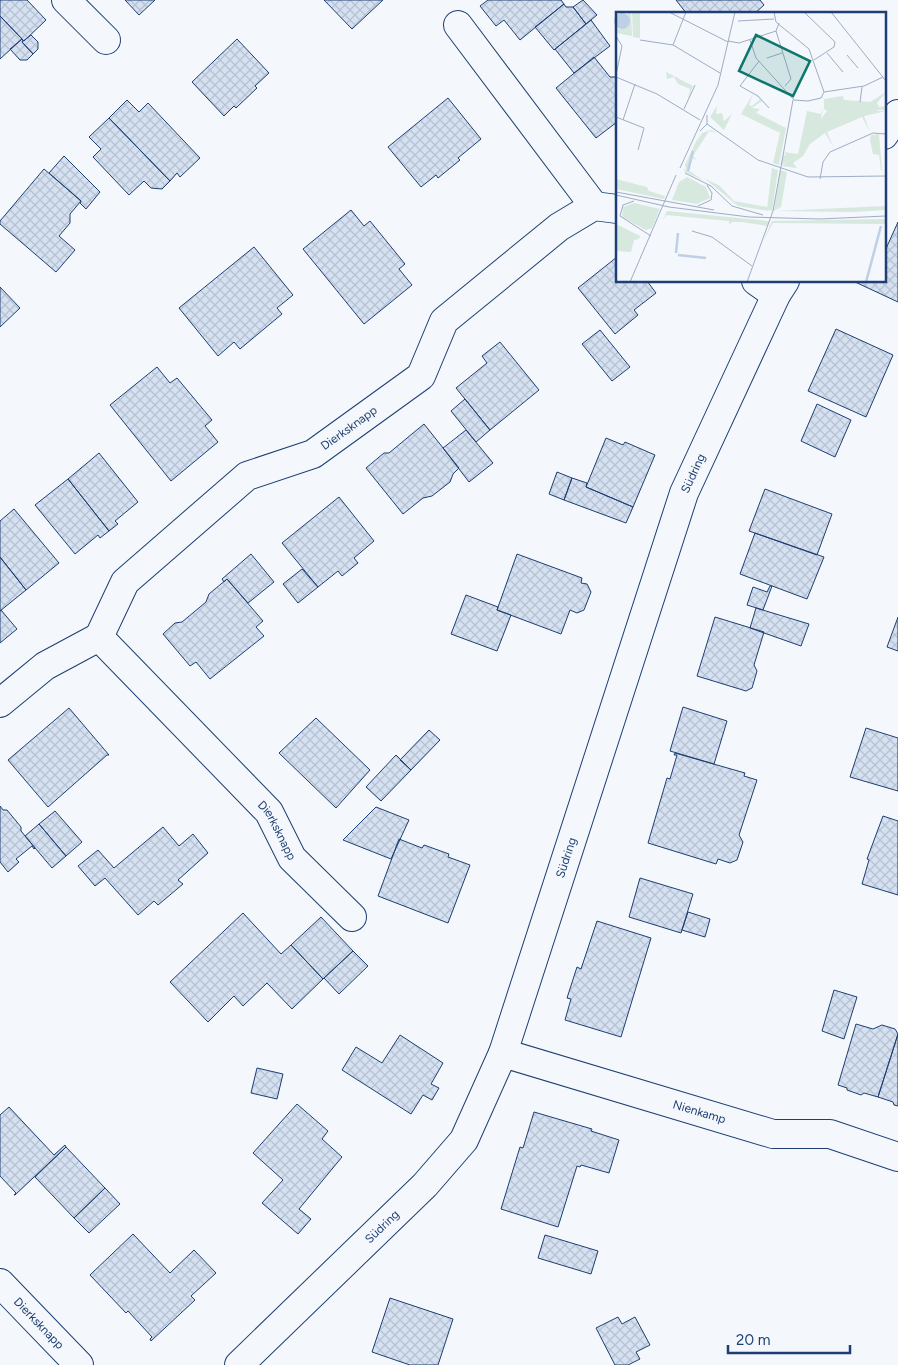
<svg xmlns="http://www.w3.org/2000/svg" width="898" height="1365" viewBox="0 0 898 1365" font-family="Figtree,sans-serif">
	<defs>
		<pattern id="building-cross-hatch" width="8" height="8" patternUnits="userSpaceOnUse" patternTransform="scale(1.25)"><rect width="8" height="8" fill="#d5e0f0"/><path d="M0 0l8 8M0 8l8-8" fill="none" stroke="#b6c1d1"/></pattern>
	</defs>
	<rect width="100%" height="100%" fill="#f4f7fb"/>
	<path fill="url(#building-cross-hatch)" stroke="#1d3f73" d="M0 0H27L46 20 24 41 0 16Z
		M125 0H155L139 15Z
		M324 0H383L352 29Z
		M488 0H561L564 4 520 40 504 20 496 26 480 6Z
		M583 0 597 15 586 24 573 7Z
		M676 0H760L764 5 754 14H687Z
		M564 4 566 7H573L586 24 554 50 535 27Z
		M0 16 22 39 0 59Z
		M591 20 610 46 574 73 555 49Z
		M31 35 38 42V49L33 54 22 42Z
		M22 39 23 41 22 42 33 54 27 60H20L10 49Z
		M237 39 269 73 255 86 257 88 236 108 234 106 224 116 192 82Z
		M594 57 610 77H615L617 79V122L596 138 556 88Z
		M448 98 481 139 458 158 460 160 438 178 436 175 421 187 388 147Z
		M127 100 139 112 148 103 200 158 180 177 177 173 170 181 109 118Z
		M109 118 170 181 162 189 151 188 144 181 129 195 93 157 101 149 89 137Z
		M64 156 100 192 86 209 80 203 81 201 49 173Z
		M44 169 81 201 70 214V223L59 236 75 250 56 272 0 224V221Z
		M351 210 364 226 370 221 405 264 399 269 412 285 364 324 303 249Z
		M898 222V302L853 281H884V253Z
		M254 247 293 295 277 308 282 314 240 349 234 342 218 356 179 308Z
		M617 257V281H647L656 293 634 310 638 315 615 334 578 288Z
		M0 287 20 308 0 327Z
		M836 329 893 355 866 417 808 391Z
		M600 330 630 367 612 381 582 344Z
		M500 342 539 390 490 430 456 388 487 363 482 356Z
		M157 367 170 383 177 378 212 420 205 426 218 442 171 481 110 405Z
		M465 399 490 430 476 442 451 411Z
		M817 404 851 420 835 457 801 441Z
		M424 424 459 468 453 474 450 482 432 496 423 498 403 514 366 468 384 453H389Z
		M466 430 493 463 469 482 443 448Z
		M606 438 623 445 625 442 655 455 633 507 586 487Z
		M99 453 138 502 115 521 118 524 109 531 68 479Z
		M557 472 572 478 564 500 549 494Z
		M572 478 587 483 586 487 633 507 626 523 564 500Z
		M68 479 109 531 100 538 98 535 75 554 35 505Z
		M765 489 832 514 817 555 749 531Z
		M339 497 374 541 354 558 358 563 342 576 338 571 318 587 282 543Z
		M14 509 59 563 26 590 0 557V521Z
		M755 533 824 557 807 599 740 574Z
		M251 554 274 582 248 603 227 579 224 582 222 579Z
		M517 554 582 578 581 583 587 584 591 592 584 610 577 613 570 610 561 634 497 610Z
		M0 557 26 590 0 611Z
		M302 569 318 587 298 603 283 584Z
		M227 579 263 621 256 627 264 636 210 679 196 662 190 666 163 634 175 623 182 622 206 602 209 594Z
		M770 586H772L763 610 747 605 753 587 767 592Z
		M466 595 498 607 497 610 511 615 497 651 451 634Z
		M756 608 809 624 801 646 750 628Z
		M1 610 17 629 0 643V611Z
		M715 617 764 632 754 665 757 671 752 688 746 691 697 676Z
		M898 617V651L887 647Z
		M683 707 727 721 714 764 670 751Z
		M69 708 109 755H107L48 807 8 760Z
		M316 718 370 770 336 808 279 753Z
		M866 728 898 738V791L850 777Z
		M429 730 440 740 411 770 400 760Z
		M675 753 745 773 744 776 757 780 739 835 743 842 737 860 730 863 718 859 716 864 648 843 667 778 670 779 677 755H674Z
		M396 755 411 770 381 801 366 787Z
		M0 806 3 810H7L21 827V831L35 848 34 849 32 846 16 859 19 862 8 872 0 862Z
		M376 807 409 820 391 859 343 840Z
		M55 811 82 842 66 856 39 824Z
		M883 816 898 821V895L862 884 869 860 867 859Z
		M39 824 66 856 52 868 25 836Z
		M163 827 179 846 193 834 208 853 178 880 183 884 158 905 154 901 138 915 105 878 95 886 78 866 98 850 114 868Z
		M399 839 422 848 424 845 449 854 448 857 470 865 448 923 378 896Z
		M640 878 693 894 681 933 629 917Z
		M688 912 710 919 705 937 682 930Z
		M243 913 281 954 291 945 323 979 292 1009 267 983 243 1006 234 996 208 1022 170 982Z
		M321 917 353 951 323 979 291 945Z
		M597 921 651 938 621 1037 565 1020 571 999 567 998 577 967 581 969Z
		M353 951 368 966 339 994 324 978Z
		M834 990 857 997 844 1039 822 1031Z
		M856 1024 873 1029 882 1025 895 1029 898 1034 878 1097 864 1093 861 1095 847 1090V1088L838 1085Z
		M898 1034V1106L894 1105 893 1102 878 1097Z
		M400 1035 443 1063 431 1084 439 1088 432 1100 423 1095 411 1114 342 1070 356 1047 382 1063Z
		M257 1068 283 1074 277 1099 251 1093Z
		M297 1104 328 1131 322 1139 342 1157 299 1209 311 1219 298 1234 262 1203 283 1180 253 1153Z
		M9 1107 54 1155 65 1145 66 1147 15 1195H14L16 1193 0 1176V1115Z
		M534 1112 592 1129 591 1131 619 1140 609 1173 581 1165 580 1167 577 1166 558 1227 501 1209 520 1147 523 1148Z
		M66 1147 105 1188 74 1218 35 1177Z
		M105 1188 120 1204 89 1233 74 1218Z
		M133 1234 170 1273 194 1250 216 1273 191 1296 195 1300 151 1341 150 1339 152 1337 128 1311 126 1313 90 1275Z
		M545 1235 598 1251 591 1274 538 1258Z
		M390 1298 453 1319 438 1365H410L372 1352Z
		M618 1317 622 1324 635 1317 650 1345 636 1352 640 1359 628 1365H615L596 1328Z"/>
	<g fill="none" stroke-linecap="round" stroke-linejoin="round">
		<defs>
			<g id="minor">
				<path d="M66 0 106 40"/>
				<path d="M458 25 594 206"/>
				<path d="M884 135 898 114"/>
				<path d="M756 281 776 295"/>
				<path id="s1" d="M99 637 269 812 292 858 352 917"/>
				<path id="s2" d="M0 703 45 666 99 637 125 582 247 476 313 454 421 376 444 321 559 227 594 206 617 209"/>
				<path id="s3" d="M503 1053 773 1134H830L898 1157"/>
				<path id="s4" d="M0 1283 79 1365"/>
				<path id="s5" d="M239 1365 425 1185 464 1140 503 1053 684 493 776 295 785 281"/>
			</g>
		</defs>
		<use href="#minor" stroke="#1d3f73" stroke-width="30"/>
		<use href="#minor" stroke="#f4f7fb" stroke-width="28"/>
	</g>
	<g text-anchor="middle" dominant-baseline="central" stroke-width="4" stroke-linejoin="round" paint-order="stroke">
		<g font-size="12" fill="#1d3f73" stroke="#f4f7fb">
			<text stroke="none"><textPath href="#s2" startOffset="456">Dierksknapp</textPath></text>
			<text stroke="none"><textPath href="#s5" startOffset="1024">Südring</textPath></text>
			<text stroke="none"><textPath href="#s1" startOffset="264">Dierksknapp</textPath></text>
			<text stroke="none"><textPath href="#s5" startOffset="619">Südring</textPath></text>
			<text stroke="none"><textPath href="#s3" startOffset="205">Nienkamp</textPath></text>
			<text stroke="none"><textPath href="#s5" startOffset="199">Südring</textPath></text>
			<text stroke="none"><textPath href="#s4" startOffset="56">Dierksknapp</textPath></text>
		</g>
	</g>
	<g transform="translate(616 12)">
		<rect width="270" height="270" fill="#f4f7fb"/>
		<path d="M16 0H24V26L17 25ZM227 84 228 88 256 90 262 99H270L248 104 254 120 246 105 211 120 218 136 209 121 194 132 187 144 177 151 181 156 166 154 174 147 165 154 167 143H170L168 140 182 142 191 99 205 102 207 95 205 107 211 99 208 97V87ZM133 97 170 116 163 153 157 151 164 121 162 112 140 101 135 107ZM95 118 101 121 93 119 77 144 81 148 76 146 72 158 87 168 69 160 68 156 71 159 69 153 84 121 81 130 86 121ZM263 122 266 158 265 159 263 143 257 142 254 128 255 123ZM156 156 162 158 156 199 151 197ZM164 158 171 160 165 195 158 199ZM71 165 90 175 94 186 81 192 56 188 63 170ZM18 191 44 197 36 216 30 218 6 205 7 195Z" fill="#d7e8df"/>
		<path d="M12 0H15L16 24 0 21V17H7ZM50 60 77 74 72 87 74 77 62 72 58 65 51 67ZM270 80 261 91 263 95 270 94V98H259L256 90 253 92 258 100 247 102 246 92H251ZM137 82 133 93 136 94 144 87 138 83 142 85 146 89 136 96 144 97 140 101 136 99 135 107 140 101 162 112 164 121 125 102ZM101 94 100 102 106 101 108 109 116 102 108 118 94 105ZM88 166 104 174 118 189 151 195 153 199 122 194ZM0 167 31 175 33 179 49 184 48 187 0 177ZM74 170 85 174 89 185 77 188 62 182 68 172ZM16 194 33 200 32 204 19 208 14 205ZM270 194V198L236 200 160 199ZM51 199 152 209 153 210 151 214 126 210H116L113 213V209L50 203 46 209ZM270 207V212H266L157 211 147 229 156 209Z" fill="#d7e8df"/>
		<path d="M0 212 24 224 23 227 18 228 15 240 0 239Z" fill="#d7e8df"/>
		<path d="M-2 9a8 8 0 1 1 16 0a8 8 0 1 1-16 0Z" fill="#bed0e5"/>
		<path fill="none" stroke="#bed0e5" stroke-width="2.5" d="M72 159 77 139M60 241 62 221M62 243 90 246M250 270 265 214"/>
		<path fill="none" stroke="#9eadc5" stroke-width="1" d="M53 0 112 30M158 0 160 10 193 37 208 80M188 0 219 30 218 35 198 48M215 0 270 69M122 9 158 7M160 19 175 67 169 74M0 24 6 34 0 63M24 28 57 33 104 61M134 28 140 46 178 88 192 89 205 86 208 80 248 74 267 65M112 29 123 31 160 19 163 11M57 33 70 0M211 41 227 60M231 43 242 56M151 46 166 41M143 49 124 74 142 84 153 96M0 65 41 82 84 108M244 90 246 75M68 97 79 73M0 105 28 116 22 138M7 108 19 72M91 112 142 148 192 165 270 164M84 119 91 112V103M64 156 102 73 119 0M69 161 95 174 116 194 147 203M204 167 207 150 214 140 257 121 270 122M0 180 98 198M0 183 53 195 133 205 204 207 270 204M18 189 7 193 4 204 35 224M82 194 95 188 96 181 91 173M76 219 96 225 136 254M14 270 60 163M131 270 157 199 177 88"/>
		<path fill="#0f766e" fill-opacity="0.15" stroke="#0f766e" stroke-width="2.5" d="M140 23 194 49 177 84 123 59Z"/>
		<rect width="270" height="270" fill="none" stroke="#1d3f73" stroke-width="2.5"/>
	</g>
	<path d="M728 1345v8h122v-8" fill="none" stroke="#1d3f73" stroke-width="2.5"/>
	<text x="736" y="1345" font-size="15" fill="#1d3f73" stroke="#f4f7fb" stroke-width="4" paint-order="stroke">20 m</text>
</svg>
